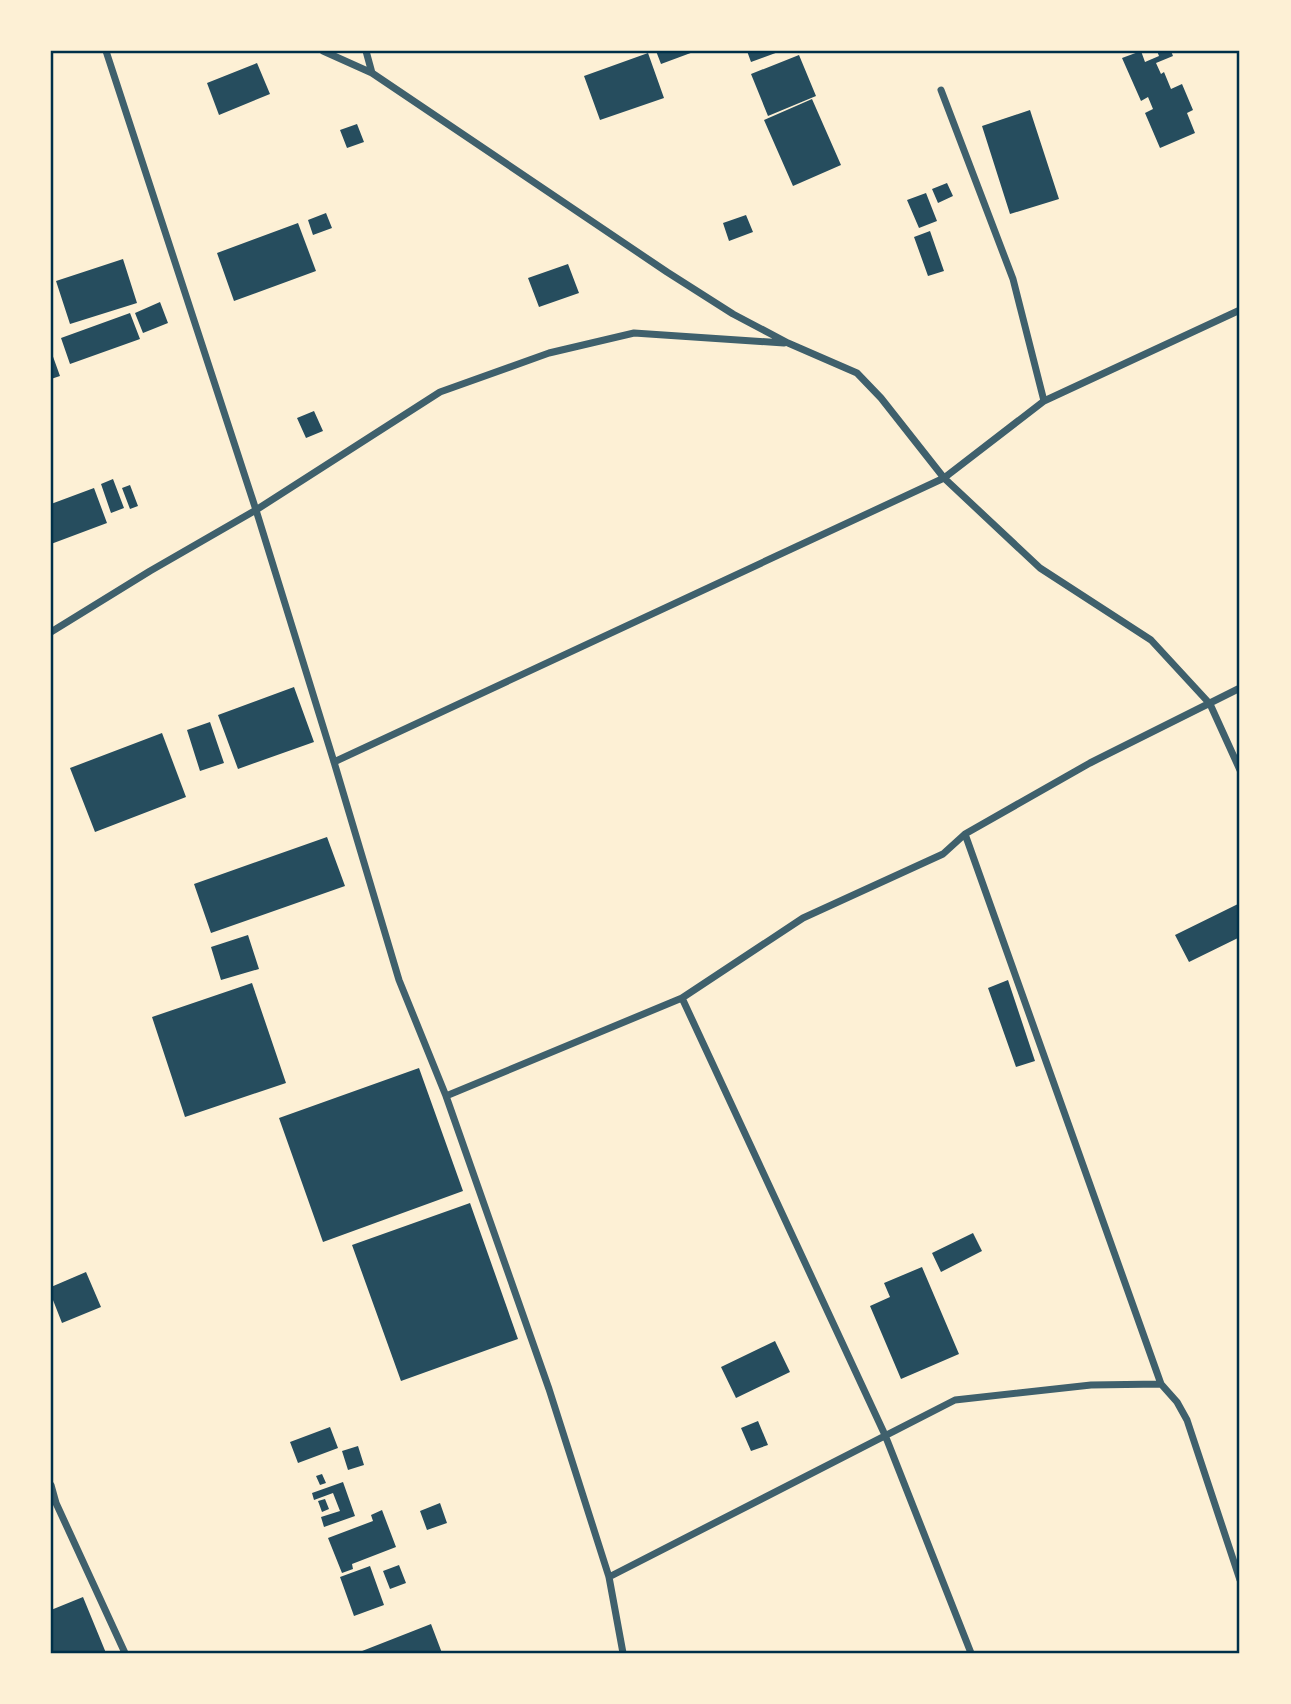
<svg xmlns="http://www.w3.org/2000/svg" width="1291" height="1704" viewBox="0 0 1291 1704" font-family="'Fira Sans',sans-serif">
	<rect width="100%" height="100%" fill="#fdf0d5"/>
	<path fill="#264d5e" d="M656 51H696L661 64Z
		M747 51H781L751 62Z
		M1141 51 1145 62 1159 56 1157 51H1171L1173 56 1156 63 1161 74 1164 72 1171 89 1182 84 1193 110 1187 113 1195 133 1160 148 1145 113 1153 109 1148 97 1141 101 1122 58Z
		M648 53 664 98 600 120 584 76Z
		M799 55 816 96 768 116 751 74Z
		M257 63 270 94 219 115 207 83Z
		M812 99 841 165 793 186 764 120Z
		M1030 110 1059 199 1010 214 982 126Z
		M357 124 364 142 347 148 340 130Z
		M947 183 953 196 938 203 932 189Z
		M926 193 937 221 919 228 907 200Z
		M326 213 332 228 313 235 308 220Z
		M746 215 753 232 729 241 723 223Z
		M298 223 316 271 234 301 217 253Z
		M930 231 944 271 928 276 914 237Z
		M123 259 137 303 70 324 56 281Z
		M568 264 579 293 539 307 528 278Z
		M160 302 168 323 143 333 135 313Z
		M130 313 140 339 70 364 61 338Z
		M51 351 60 376 51 379Z
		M314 411 323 431 306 438 297 418Z
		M113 479 124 508 111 513 101 484Z
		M130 485 138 506 130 509 122 488Z
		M94 488 107 523 51 544V504Z
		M294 687 314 742 238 769 218 715Z
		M210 722 224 763 200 771 187 730Z
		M162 733 186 797 95 832 70 768Z
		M327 837 345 886 211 933 194 884Z
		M1240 903V937L1189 962 1175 935Z
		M248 935 259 969 221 980 211 947Z
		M1008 980 1035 1061 1016 1067 988 988Z
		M252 983 286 1083 185 1117 152 1017Z
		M419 1068 463 1191 323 1242 279 1118Z
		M470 1203 518 1339 401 1381 352 1245Z
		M973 1233 982 1251 941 1272 932 1253Z
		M922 1267 959 1354 901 1379 870 1306 890 1297 884 1283Z
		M86 1272 101 1307 62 1323 51 1295V1287Z
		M775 1341 790 1372 736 1398 721 1367Z
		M758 1421 768 1445 751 1451 741 1428Z
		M330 1427 338 1448 298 1463 290 1442Z
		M358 1446 364 1465 348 1470 342 1451Z
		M322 1474 326 1483 320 1485 316 1476Z
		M343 1482 355 1516 324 1527 321 1517 340 1511 333 1493 314 1500 312 1493Z
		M325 1499 329 1509 322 1512 318 1501Z
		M440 1503 447 1523 427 1530 420 1511Z
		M382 1510 396 1547 352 1564 353 1569 342 1573 328 1538 373 1521 371 1515Z
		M399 1565 406 1583 390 1589 383 1571Z
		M370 1566 384 1605 354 1616 340 1577Z
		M83 1597 106 1653H51V1610Z
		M431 1624 442 1653H357Z"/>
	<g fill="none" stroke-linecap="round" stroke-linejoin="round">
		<path stroke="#3f606c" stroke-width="7" d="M106 51 256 510 334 762 399 980 446 1096 549 1389 609 1577 623 1653
			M323 51 372 73 667 272 733 314 788 343 857 373 881 398 944 478 1040 568 1151 640 1210 704 1240 770
			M366 51 372 73
			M941 90 1013 279 1044 401
			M51 632 150 571 256 510 440 392 549 353 634 333 784 343
			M334 762 944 478 1044 401 1240 310
			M965 834 1161 1384
			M682 998 885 1435 971 1653
			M446 1096 682 998 803 918 943 854 965 834 1090 763 1240 688
			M51 1485 56 1503 125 1653
			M609 1577 955 1400 1091 1385 1161 1384 1177 1402 1187 1420 1240 1580"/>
	</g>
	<rect width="1291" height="1704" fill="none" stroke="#fdf0d5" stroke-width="105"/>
	<rect x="52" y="52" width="1186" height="1600" fill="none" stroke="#003049" stroke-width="2.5"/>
</svg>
